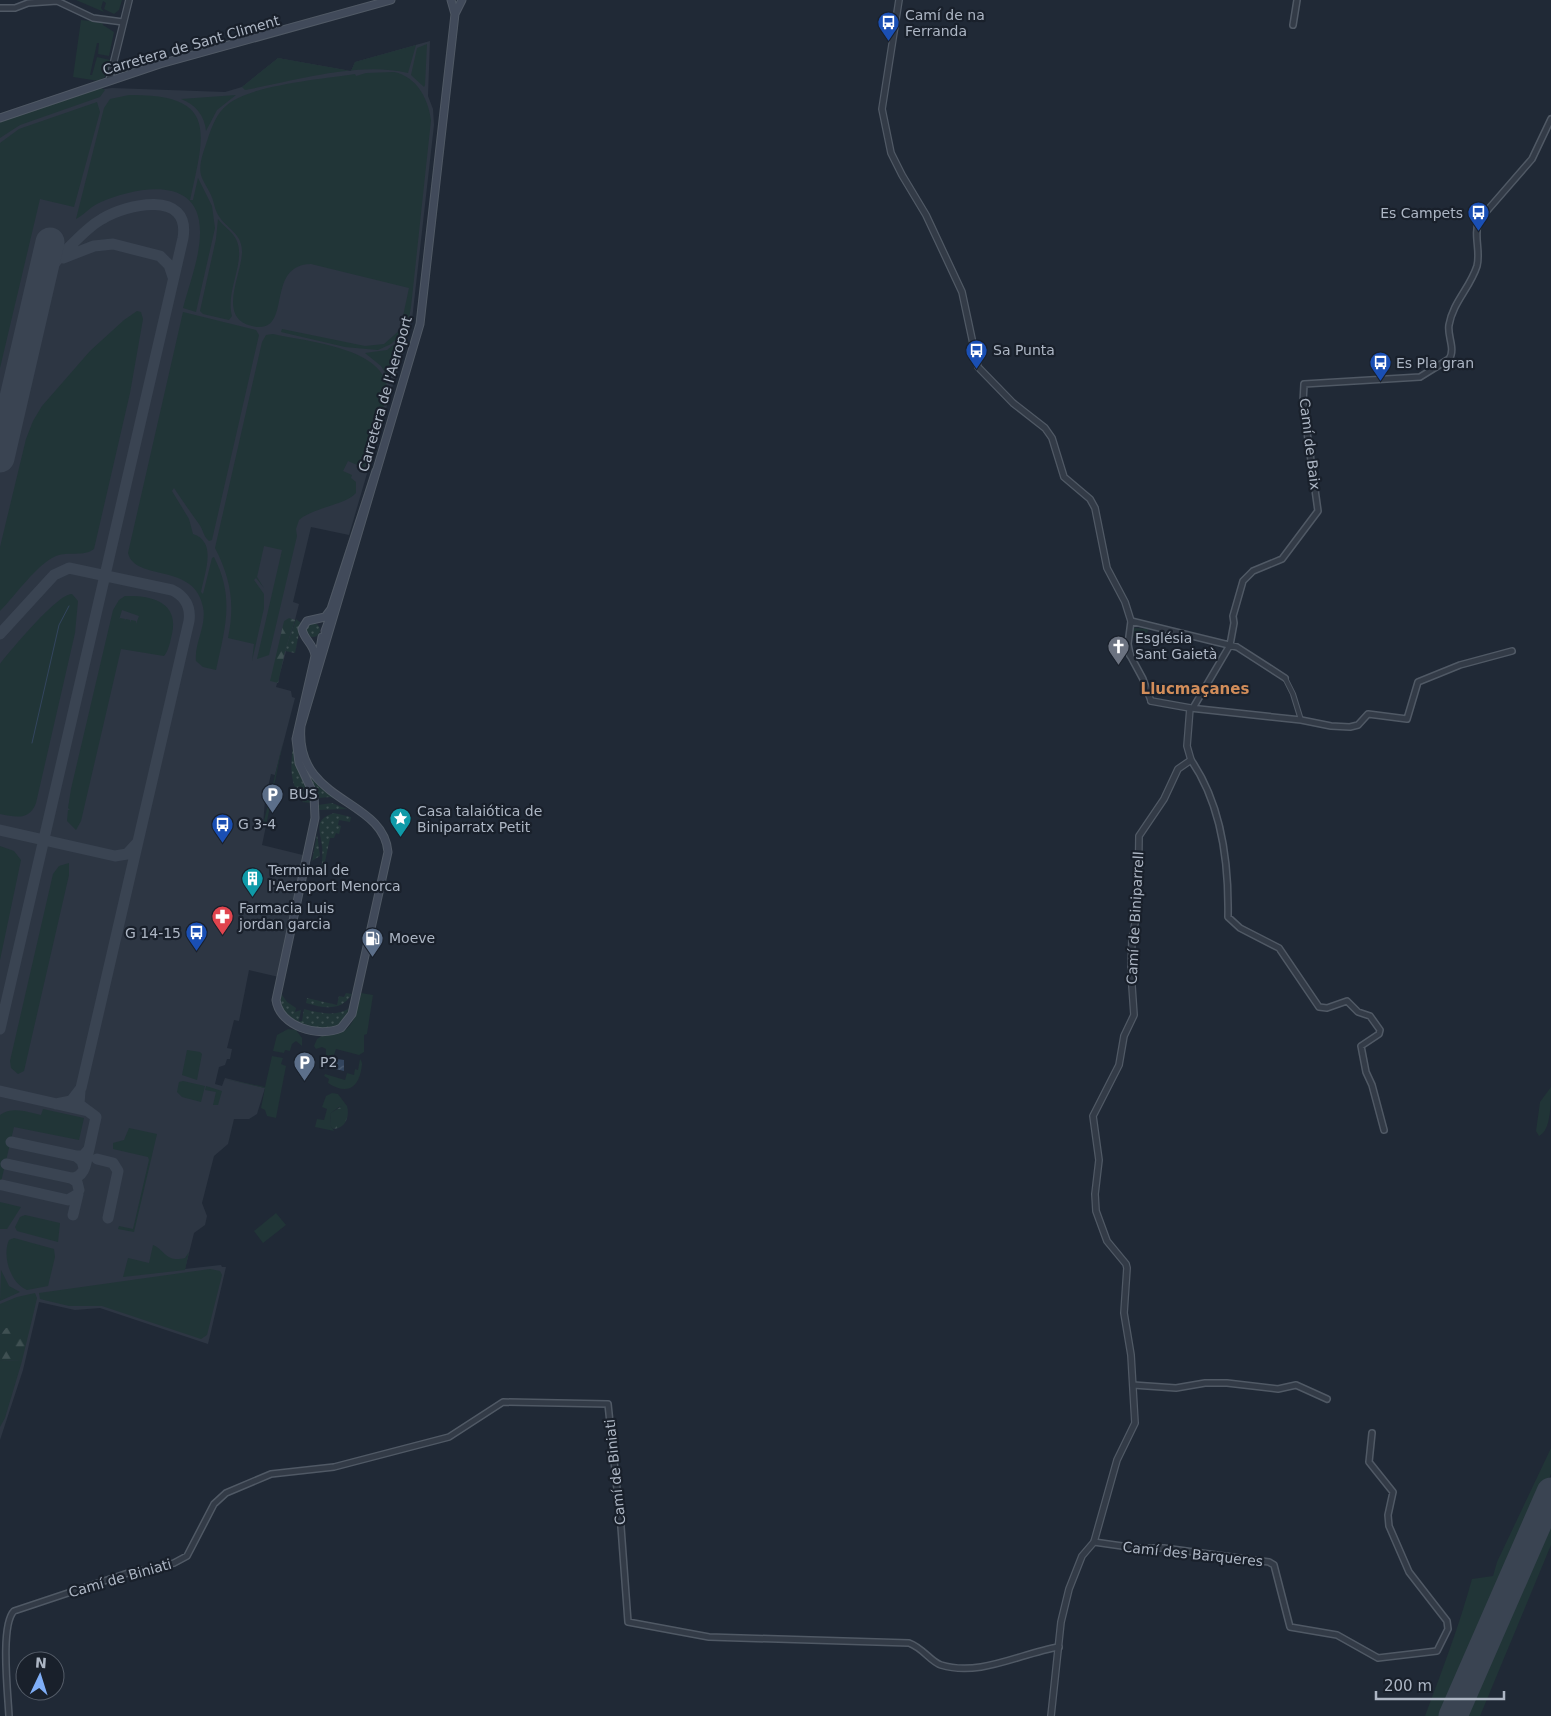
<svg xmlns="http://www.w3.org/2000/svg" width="1551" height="1716" viewBox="0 0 1551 1716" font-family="'DejaVu Sans',sans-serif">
	<defs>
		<pattern id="forest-firs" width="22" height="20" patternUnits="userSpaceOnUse" patternTransform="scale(1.25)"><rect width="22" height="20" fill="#213537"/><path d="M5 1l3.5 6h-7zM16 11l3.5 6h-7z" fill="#3f5052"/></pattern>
		<pattern id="park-dots" width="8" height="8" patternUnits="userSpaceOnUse" patternTransform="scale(1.25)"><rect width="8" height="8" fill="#213537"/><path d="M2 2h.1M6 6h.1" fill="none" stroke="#3f5052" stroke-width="1.8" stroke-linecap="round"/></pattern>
		<pattern id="water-waves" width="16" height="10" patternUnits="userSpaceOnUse" patternTransform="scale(1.25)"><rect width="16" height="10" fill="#33455e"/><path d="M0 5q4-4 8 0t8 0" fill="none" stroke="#4e5e73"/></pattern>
	</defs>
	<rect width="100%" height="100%" fill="#202936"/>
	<path fill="#2d3643" d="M430 41 428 96 433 109 434 125 412 320 349 535 311 527 293 602 299 604 295 620 276 687 291 691 292 697 295 698 275 775 271 774 265 800 263 825 266 826 262 845 311 857 283 978 249 970 239 1021 234 1020 227 1048 232 1049 230 1059H227L225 1065 219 1067 215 1084 222 1086 225 1078 265 1088 257 1114 249 1119H234L228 1144 214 1156 202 1203 207 1216 205 1225 194 1233 185 1269 221 1265 222 1267H226L208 1344 100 1308 75 1310 39 1302 23 1370 0 1440V123L97 90 112 88 225 92 242 87 278 58 351 71 355 62Z"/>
	<path fill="#213537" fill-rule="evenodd" d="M76 0H122L119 10 114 14 104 9 106 3 103 1 101 8 104 12Z
		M81 20 102 22 103 25 114 32 109 56 98 54 99 43H97L90 75H92L97 57 110 60 106 76 99 81 73 77Z
		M427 44 425 85 424 87 411 75 417 48Z
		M416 45 408 73C358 61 295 81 245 90L242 87 278 58 351 71 355 62Z
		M394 72C417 77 428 98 431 120L411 307 408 323 400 336 391 344 378 350 345 347 281 332 282 329 365 346 384 344 400 330 409 288 311 264C263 265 295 336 252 326 217 318 241 276 242 253 243 232 225 229 217 213 214 207 214 201 211 195 208 188 203 182 201 175 198 164 205 148 208 138 212 126 217 113 227 105 250 85 323 79 355 74L356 76 366 73Z
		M100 87 105 90 100 97 20 125 0 138V121Z
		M129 95C218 94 205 132 190 200H193L198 178 212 206 215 228 196 312 183 308C189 285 200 257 200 233 201 174 136 187 101 202 91 206 84 215 76 219L104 108 110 99Z
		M236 95 217 110 206 131C205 116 195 104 181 99Z
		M97 102 100 112 74 207 40 199 0 368V143L19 129Z
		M218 219C223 226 232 231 236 239 247 261 225 290 232 316L229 320 203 314 200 311 216 239Z
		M137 311 141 312 143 319 130 393 94 549C84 557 68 551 56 556 37 564 15 596 0 611V547L26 439 33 421 42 406 90 351 124 320Z
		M183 312 256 330 259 335 212 540 209 541C203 536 203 529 199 524 191 513 182 500 174 488L172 491 189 519 193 534C218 542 204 574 201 592L203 594 212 558 214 557C235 598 225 628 216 670L203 667 196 661C194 643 207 626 203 607 195 562 135 582 128 553Z
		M273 334C308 342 386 347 388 392L364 468 348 461 343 471 352 475 351 478 356 482V493C346 505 314 507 299 520L296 529 297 536 269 655 257 659 282 550 264 546 257 577 264 588 256 578 254 580 264 594V608L252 661 254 644 228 638C235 604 231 579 215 548L262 342 266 335Z
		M403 337 404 338 394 372 389 379 381 366 365 353 387 350Z
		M72 594 78 601 75 633 36 803C29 821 16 817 0 814V664C10 651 58 593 72 594Z
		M125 596C152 595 179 602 172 634 170 642 169 650 164 656L121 649 81 821 76 830 67 821 68 810H70L68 808 71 789 113 610 119 600ZM122 610 139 616 136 624V621L131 620 130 623V620L126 619 124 621 125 619 120 618 119 620Z
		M1134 628 1148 629 1147 638 1133 636Z
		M283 742 266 826 263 825Z
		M0 846 14 851 21 860 0 960Z
		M69 863V875L24 1071 18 1074 11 1068 10 1061 53 874 59 866Z
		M361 993 373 995 367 1034 364 1035V1052L359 1055 336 1049 332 1061 326 1059V1049L322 1047 316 1049 314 1046 317 1039C323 1034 328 1035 336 1034 355 1030 357 1009 361 993Z
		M288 1029 296 1030 302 1038V1046L296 1041 292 1044 290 1051 285 1050 284 1053 273 1051 277 1035Z
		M187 1050 200 1052 202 1054 197 1080 182 1075Z
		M272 1056 283 1058 281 1064 286 1066 276 1118 267 1116 265 1110 261 1108 265 1088 225 1079 265 1087Z
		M360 1059C363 1063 362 1065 361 1071 357 1090 345 1094 328 1083L329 1079 324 1076 325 1074 345 1080 347 1073 354 1075 355 1069 358 1070Z
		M183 1081 205 1086 201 1102 182 1097 177 1092 179 1082Z
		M206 1086 222 1091 218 1105H213L216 1092 205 1090Z
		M1551 1087C1551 1103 1551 1131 1539 1136L1536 1131 1540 1102Z
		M332 1093 338 1094 347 1106 339 1107 331 1113 330 1125 334 1131 315 1127 317 1119 324 1120 327 1109 322 1107 326 1096Z
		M43 1109 84 1118 79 1140 14 1127 0 1186V1115C12 1106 28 1112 41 1115Z
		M129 1128 157 1134 134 1232 118 1229 119 1226 133 1229 149 1160 148 1157 113 1149V1143L124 1140Z
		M0 1202 21 1207 7 1229H0Z
		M276 1213 286 1225 263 1243 254 1231Z
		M25 1215 60 1223 58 1242 17 1231 15 1227 20 1217Z
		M14 1238 54 1249 55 1257 48 1286 27 1290C10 1283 2 1255 9 1240Z
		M153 1245C165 1250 166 1263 185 1258L189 1252 185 1270 123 1277 128 1258 149 1263Z
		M210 1269 220 1271 222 1275 207 1335 201 1339 102 1306H69L44 1300 40 1299 39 1293Z
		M1 1270 9 1286 20 1292 0 1301Z
		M35 1293 37 1298 30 1328H6L0 1335V1304L17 1297Z
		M0 1360 22 1361 5 1418 0 1427Z
		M1551 1448V1474L1446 1716H1425C1442 1671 1459 1626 1472 1579L1493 1576 1497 1562Z
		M1551 1513V1545L1480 1716H1463Z"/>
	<path fill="url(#forest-firs)" d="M289 618 295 620 285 651 278 683 270 681 284 621Z
		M342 1106H347C350 1117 345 1129 333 1129L330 1125 331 1113Z
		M6 1328H30L22 1361 0 1360V1335Z"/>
	<path fill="url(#park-dots)" d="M296 619 301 623 295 653 285 651Z
		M306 630a7 7 0 1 1 14 0a7 7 0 1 1-14 0Z
		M293 747 297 765 311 795V803L303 802C290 785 290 767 293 747Z
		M306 768 314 780 339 800 330 797 317 798 303 769Z
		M332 803 347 809 318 810V805Z
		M334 813 351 817 350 822 339 820 338 825 341 826 339 834 336 833 334 838H330L323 871H321C322 862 323 854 322 846 320 829 313 820 334 813Z
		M317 834 320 856 312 861Z
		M280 992 287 1002 296 1008 295 1012 301 1010 299 1021H302L304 1009C320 1013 335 1017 350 1008L351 1010C347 1015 343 1022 338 1026 322 1036 294 1021 282 1011Z
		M346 993 352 994C341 1012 323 1008 306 1003L307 998 337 1005 339 996 344 997Z"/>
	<path fill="url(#water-waves)" d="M337 1059 344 1060V1071L332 1068Z"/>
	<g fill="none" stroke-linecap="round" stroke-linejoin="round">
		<path stroke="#33455e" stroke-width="1" d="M32 743 59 625 69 606"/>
		<path stroke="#3a4452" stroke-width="11" d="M63 258 94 246 113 244 160 256 169 265 173 277
			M0 634 54 575 69 568 172 590C185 596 191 607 189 621L81 1088 71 1101 56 1104
			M0 830 115 856 127 854 137 843
			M0 1029 183 238C191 189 126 204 102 219 87 227 48 267 41 282
			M0 1091 88 1111 79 1104 80 1091
			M88 1111 96 1117 89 1149
			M11 1142 76 1156 82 1161 84 1168
			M76 1156H83L89 1149C86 1161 86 1178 71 1178L77 1182 79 1190
			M97 1159 113 1163 118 1171 108 1218
			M6 1164 71 1178
			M2 1185 68 1200 78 1194
			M73 1215 78 1194"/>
		<path stroke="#3a4452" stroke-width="29" d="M0 458 50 242
			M1453 1716 1551 1492"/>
		<defs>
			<path id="pedestrian" d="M1285 678 1293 694 1301 720"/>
			<path id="minor" d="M0 8H15L28 3 57 1 93 18 123 22
				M1293 25 1297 0
				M1130 654 1128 644 1131 621 1237 647 1285 678
				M1130 655 1143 679 1151 701
				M1190 708 1301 720 1331 726 1350 727 1358 725 1368 714 1407 719 1418 682 1460 665 1512 651
				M1193 708 1230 645 1234 623 1233 616 1243 581 1253 571 1282 559 1318 511 1303 403 1304 384 1420 377 1449 359C1456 349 1447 336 1449 325 1453 302 1470 288 1477 266 1481 251 1473 235 1479 220L1532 159 1551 119
				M1191 760C1222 805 1229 864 1228 917L1240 928 1279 948 1319 1007 1327 1008 1347 1001 1358 1012 1370 1016 1380 1030 1379 1034 1361 1046 1366 1072 1372 1085 1384 1130
				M1133 1385 1176 1388 1205 1383H1227L1278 1389 1296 1385 1327 1399
				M1094 1542 1136 1548H1164L1269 1562 1274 1565 1290 1627 1337 1635 1378 1658 1437 1651 1448 1629 1447 1621 1409 1572 1389 1526 1388 1515 1393 1492 1369 1462 1372 1433
				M9 1716C8 1694 0 1625 14 1611L134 1571 152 1570 174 1563 187 1556 214 1504 226 1493 271 1474 334 1467 449 1437 503 1402 608 1404 621 1527 628 1622 709 1637 909 1643C923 1648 931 1662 941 1665 980 1677 1021 1653 1059 1647"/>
			<path id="tertiary" d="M899 0 882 109 891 153 902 175 926 215 962 292 978 367 1013 403 1045 428 1052 438 1064 477 1090 499 1095 508 1107 568 1125 602 1131 621
				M109 81 129 0
				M1130 654V655
				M1051 1716 1061 1622 1069 1589 1082 1556 1094 1542 1117 1460 1135 1423 1131 1355 1124 1313 1127 1268 1126 1264 1107 1241 1096 1211 1095 1194 1099 1160 1093 1116 1119 1065 1124 1036 1134 1015 1131 972 1132 939 1138 907 1139 836 1164 799 1178 769 1191 760 1187 746 1190 708 1151 701"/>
			<path id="secondary" d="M451 0 455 14
				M0 118 160 64 391 0
				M376 471 331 609 325 617 307 621 302 629C304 640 314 644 315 656L296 739 299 763 314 795 315 818 276 1000C280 1027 319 1038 341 1028L352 1014 388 852C384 798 294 803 301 726L420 324 455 14 462 0
				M325 631 332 612
				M319 655 322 637"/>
		</defs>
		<use href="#pedestrian" stroke="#505965" stroke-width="6"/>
		<use href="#minor" stroke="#505965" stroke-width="8"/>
		<use href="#tertiary" stroke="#505965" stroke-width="8"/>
		<use href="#secondary" stroke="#505965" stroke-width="9"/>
		<use href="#pedestrian" stroke="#333b47" stroke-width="4"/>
		<use href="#minor" stroke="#333b47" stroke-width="5"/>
		<use href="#tertiary" stroke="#333b47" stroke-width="5.5"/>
		<use href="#secondary" stroke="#414a5a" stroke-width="7"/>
	</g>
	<defs>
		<symbol id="bus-pin" viewBox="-11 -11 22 30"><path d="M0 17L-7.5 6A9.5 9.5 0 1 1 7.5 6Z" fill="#1a4fb4" stroke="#19202b"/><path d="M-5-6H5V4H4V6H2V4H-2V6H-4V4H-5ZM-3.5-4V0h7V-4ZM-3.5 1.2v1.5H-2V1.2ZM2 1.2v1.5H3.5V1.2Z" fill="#fff"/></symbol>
		<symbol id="church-pin" viewBox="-11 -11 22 30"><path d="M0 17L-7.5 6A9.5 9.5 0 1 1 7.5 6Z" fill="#6b7280" stroke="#19202b"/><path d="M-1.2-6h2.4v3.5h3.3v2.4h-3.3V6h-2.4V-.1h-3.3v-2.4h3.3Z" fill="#fff"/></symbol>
		<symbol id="parking-pin" viewBox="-11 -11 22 30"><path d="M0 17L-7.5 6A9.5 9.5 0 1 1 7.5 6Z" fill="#5c6f8a" stroke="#19202b"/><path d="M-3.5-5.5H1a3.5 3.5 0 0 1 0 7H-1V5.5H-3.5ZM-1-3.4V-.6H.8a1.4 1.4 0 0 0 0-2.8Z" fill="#fff"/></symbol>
		<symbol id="sight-pin" viewBox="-11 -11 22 30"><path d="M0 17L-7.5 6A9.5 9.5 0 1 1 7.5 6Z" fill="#0f9aa8" stroke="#19202b"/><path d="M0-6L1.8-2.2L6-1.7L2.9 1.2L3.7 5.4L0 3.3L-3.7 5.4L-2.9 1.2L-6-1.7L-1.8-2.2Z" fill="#fff"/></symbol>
		<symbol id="building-pin" viewBox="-11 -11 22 30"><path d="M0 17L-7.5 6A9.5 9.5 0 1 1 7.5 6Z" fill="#0f9aa8" stroke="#19202b"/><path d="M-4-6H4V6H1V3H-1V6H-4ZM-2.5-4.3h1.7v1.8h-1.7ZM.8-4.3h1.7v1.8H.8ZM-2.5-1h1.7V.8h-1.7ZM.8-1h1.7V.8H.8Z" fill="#fff"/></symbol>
		<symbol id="pharmacy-pin" viewBox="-11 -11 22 30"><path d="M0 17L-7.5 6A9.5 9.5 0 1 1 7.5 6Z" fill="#e0444e" stroke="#19202b"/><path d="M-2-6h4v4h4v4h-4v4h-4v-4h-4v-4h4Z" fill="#fff"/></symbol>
		<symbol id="fuel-pin" viewBox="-11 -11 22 30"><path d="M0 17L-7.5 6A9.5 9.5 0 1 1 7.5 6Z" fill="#5c6f8a" stroke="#19202b"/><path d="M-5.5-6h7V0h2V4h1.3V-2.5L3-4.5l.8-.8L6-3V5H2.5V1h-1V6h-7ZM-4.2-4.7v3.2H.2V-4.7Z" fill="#fff"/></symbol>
	</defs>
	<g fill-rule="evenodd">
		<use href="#bus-pin" x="876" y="10" width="25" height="34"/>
		<use href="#bus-pin" x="1466" y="200" width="25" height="34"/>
		<use href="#bus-pin" x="964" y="338" width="25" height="34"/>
		<use href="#bus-pin" x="1368" y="350" width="25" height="34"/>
		<use href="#church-pin" x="1106" y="634" width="25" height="34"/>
		<use href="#parking-pin" x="260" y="782" width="25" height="34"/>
		<use href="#sight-pin" x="388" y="806" width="25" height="34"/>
		<use href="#bus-pin" x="210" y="812" width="25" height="34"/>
		<use href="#building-pin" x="240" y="866" width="25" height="34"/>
		<use href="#pharmacy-pin" x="210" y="904" width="25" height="34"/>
		<use href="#bus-pin" x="184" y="920" width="25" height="34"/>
		<use href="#fuel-pin" x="360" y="926" width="25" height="34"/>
		<use href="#parking-pin" x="292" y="1050" width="25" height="34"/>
	</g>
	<g text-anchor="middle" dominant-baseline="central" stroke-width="4.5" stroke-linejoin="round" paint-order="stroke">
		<g font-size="14" fill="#adb6c4" stroke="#19202b" text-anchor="start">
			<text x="905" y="15">Camí de na<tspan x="905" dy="16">Ferranda</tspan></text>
			<text x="1463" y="213" text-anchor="end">Es Campets</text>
			<text x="993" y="350">Sa Punta</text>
			<text x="1396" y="363">Es Pla gran</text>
			<text x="1135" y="638">Església<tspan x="1135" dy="16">Sant Gaietà</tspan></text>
			<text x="289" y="794">BUS</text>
			<text x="417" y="811">Casa talaiótica de<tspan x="417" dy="16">Biniparratx Petit</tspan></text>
			<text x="238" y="824">G 3-4</text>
			<text x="268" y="870">Terminal de<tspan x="268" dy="16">l'Aeroport Menorca</tspan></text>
			<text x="239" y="908">Farmacia Luis<tspan x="239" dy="16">jordan garcia</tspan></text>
			<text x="181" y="933" text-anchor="end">G 14-15</text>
			<text x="389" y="938">Moeve</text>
			<text x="320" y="1062">P2</text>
		</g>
		<g font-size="14" fill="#adb6c4" stroke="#19202b">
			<text transform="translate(191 45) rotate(-16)">Carretera de Sant Climent</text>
			<text transform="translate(385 394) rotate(-74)">Carretera de l'Aeroport</text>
			<text transform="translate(1310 444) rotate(83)">Camí de Baix</text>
			<text transform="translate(1135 918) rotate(-87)">Camí de Biniparrell</text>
			<text transform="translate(615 1472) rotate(-96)">Camí de Biniati</text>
			<text transform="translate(1193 1554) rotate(6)">Camí des Barqueres</text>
			<text transform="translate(120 1578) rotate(-16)">Camí de Biniati</text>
		</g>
		<g font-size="15" font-weight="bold" fill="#d28d5a" stroke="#19202b">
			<text x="1195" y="689">Llucmaçanes</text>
		</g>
	</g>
	<g transform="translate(40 1676) rotate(4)"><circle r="24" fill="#19202b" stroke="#545c68"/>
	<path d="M0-4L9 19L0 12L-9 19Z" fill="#7faef7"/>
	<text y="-8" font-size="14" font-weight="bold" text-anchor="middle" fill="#adb6c4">N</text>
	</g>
	<path d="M1376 1691v8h128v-8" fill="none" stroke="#adb6c4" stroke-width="2.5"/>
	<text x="1384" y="1691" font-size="15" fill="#adb6c4" stroke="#19202b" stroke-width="4" paint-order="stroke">200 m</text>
</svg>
